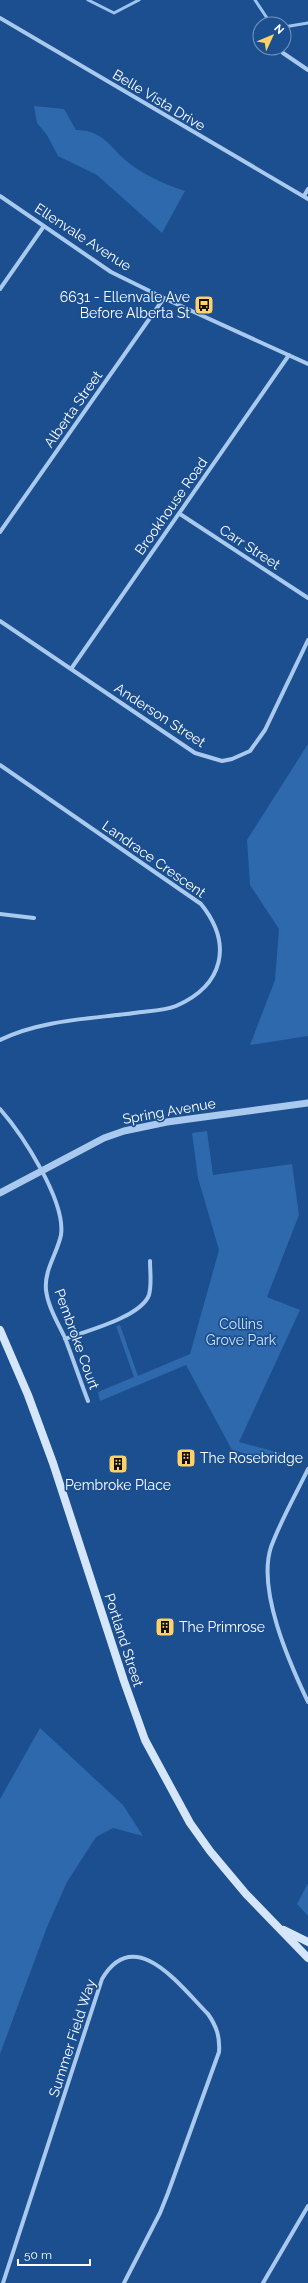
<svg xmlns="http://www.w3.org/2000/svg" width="308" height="2283" viewBox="0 0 308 2283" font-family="Raleway,sans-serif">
	<rect width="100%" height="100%" fill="#1b4f8f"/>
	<path fill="#2e69ad" d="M34 106 64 109 76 130C104 130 110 148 129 163 146 176 164 184 185 191L162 233 97 175 58 156 47 135 37 123Z
		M308 744V1036L250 1045 275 980 279 929 250 885 247 840Z
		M207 1131 213 1175 292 1164 299 1215 267 1297 300 1310 239 1442 291 1456 287 1465 232 1450 186 1365 100 1401 98 1392 134 1377 116 1326 120 1325 138 1376 190 1354 219 1250 198 1178 192 1133Z
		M40 1728 123 1805 143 1836 113 1828 96 1837 67 1882 47 1927 0 2054V1799Z
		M308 1883V1916L297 1904Z"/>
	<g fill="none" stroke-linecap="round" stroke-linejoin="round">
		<path stroke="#9cc4f0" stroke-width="3" d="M88 0 114 13 139 0
			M255 0 271 24
			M284 27 308 23"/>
		<path stroke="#a9c9ee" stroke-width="4" d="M0 18 308 199
			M283 53 308 70
			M0 196 111 272 170 301 308 364
			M304 196 308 189
			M0 289 44 226
			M180 514 308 598
			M0 532 164 298
			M0 621 195 753 222 761 232 759 250 751 265 730 308 640
			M71 669 289 355
			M0 765 201 904C233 944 224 985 176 1006 164 1011 147 1011 134 1013 89 1019 41 1020 0 1040
			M0 914 34 918
			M0 1109C22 1134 66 1201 61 1235 57 1254 44 1270 46 1290 48 1307 58 1323 65 1338 73 1359 80 1380 88 1401
			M65 1339C86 1331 141 1317 149 1295 152 1284 150 1272 150 1261
			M308 1469C296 1494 281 1520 271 1547 257 1590 289 1662 308 1702
			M3 2283 102 1979C135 1923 181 1987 208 2014 217 2027 220 2037 219 2052L168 2193 160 2213 124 2283
			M263 2283 308 2206"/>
		<path stroke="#a9c9ee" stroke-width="7" d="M0 1193 104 1138 124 1131 167 1122 308 1103"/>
		<path stroke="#d6e6fa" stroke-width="8" d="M0 1330 28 1395 53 1463 124 1681 145 1740 190 1823 210 1851 246 1894 308 1958
			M284 1930 308 1942"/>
	</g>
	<defs>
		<symbol id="bus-square" viewBox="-11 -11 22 22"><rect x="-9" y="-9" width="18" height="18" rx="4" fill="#ffd166" stroke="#1b4f8f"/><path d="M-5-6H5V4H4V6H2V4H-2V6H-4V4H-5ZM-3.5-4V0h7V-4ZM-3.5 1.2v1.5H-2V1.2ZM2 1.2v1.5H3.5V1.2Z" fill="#111"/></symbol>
		<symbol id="building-square" viewBox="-11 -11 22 22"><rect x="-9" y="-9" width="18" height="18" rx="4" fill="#ffd166" stroke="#1b4f8f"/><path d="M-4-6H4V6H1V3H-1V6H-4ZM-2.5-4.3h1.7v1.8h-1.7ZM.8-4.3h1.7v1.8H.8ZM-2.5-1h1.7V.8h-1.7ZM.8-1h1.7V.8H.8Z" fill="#111"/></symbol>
	</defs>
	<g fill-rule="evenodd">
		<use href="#bus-square" x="193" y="294" width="22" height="22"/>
		<use href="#building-square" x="175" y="1447" width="22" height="22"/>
		<use href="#building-square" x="107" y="1453" width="22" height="22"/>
		<use href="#building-square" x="154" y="1616" width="22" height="22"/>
	</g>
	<g text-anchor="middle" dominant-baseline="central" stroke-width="3.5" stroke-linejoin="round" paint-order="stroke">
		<g font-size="14" fill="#fff" stroke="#1b4f8f">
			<text transform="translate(159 100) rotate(31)">Belle Vista Drive</text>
			<text transform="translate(83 237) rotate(33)">Ellenvale Avenue</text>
			<text transform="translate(73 409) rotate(-55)">Alberta Street</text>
			<text transform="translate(171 506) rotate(-55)">Brookhouse Road</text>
			<text transform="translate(250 547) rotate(33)">Carr Street</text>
			<text transform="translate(160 715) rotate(33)">Anderson Street</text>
			<text transform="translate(154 859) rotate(35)">Landrace Crescent</text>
			<text transform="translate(169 1111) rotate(-10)">Spring Avenue</text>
			<text transform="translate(77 1339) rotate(70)">Pembroke Court</text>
			<text transform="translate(124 1640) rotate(72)">Portland Street</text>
			<text transform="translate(72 2038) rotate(-72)">Summer Field Way</text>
		</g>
		<g font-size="14" fill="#fff" stroke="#1b4f8f" text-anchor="start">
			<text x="190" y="297" text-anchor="end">6631 - Ellenvale Ave<tspan x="190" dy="16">Before Alberta St</tspan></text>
			<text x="200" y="1458">The Rosebridge</text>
			<text x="118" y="1485" text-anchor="middle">Pembroke Place</text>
			<text x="179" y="1627">The Primrose</text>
		</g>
		<g font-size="14" fill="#cfe3fa" stroke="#1b4f8f">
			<text x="241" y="1324">Collins<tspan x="241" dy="16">Grove Park</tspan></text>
		</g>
	</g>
	<g transform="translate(272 36) rotate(46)"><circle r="19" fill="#1b4f8f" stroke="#7695bc"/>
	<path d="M0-3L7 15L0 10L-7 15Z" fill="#ffd166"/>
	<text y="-6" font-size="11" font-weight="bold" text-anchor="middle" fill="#ffffff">N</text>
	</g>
	<path d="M18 2259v6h72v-6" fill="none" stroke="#ffffff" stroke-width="2"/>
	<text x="24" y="2259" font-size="12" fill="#ffffff" stroke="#1b4f8f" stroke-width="3" paint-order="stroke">50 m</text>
</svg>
